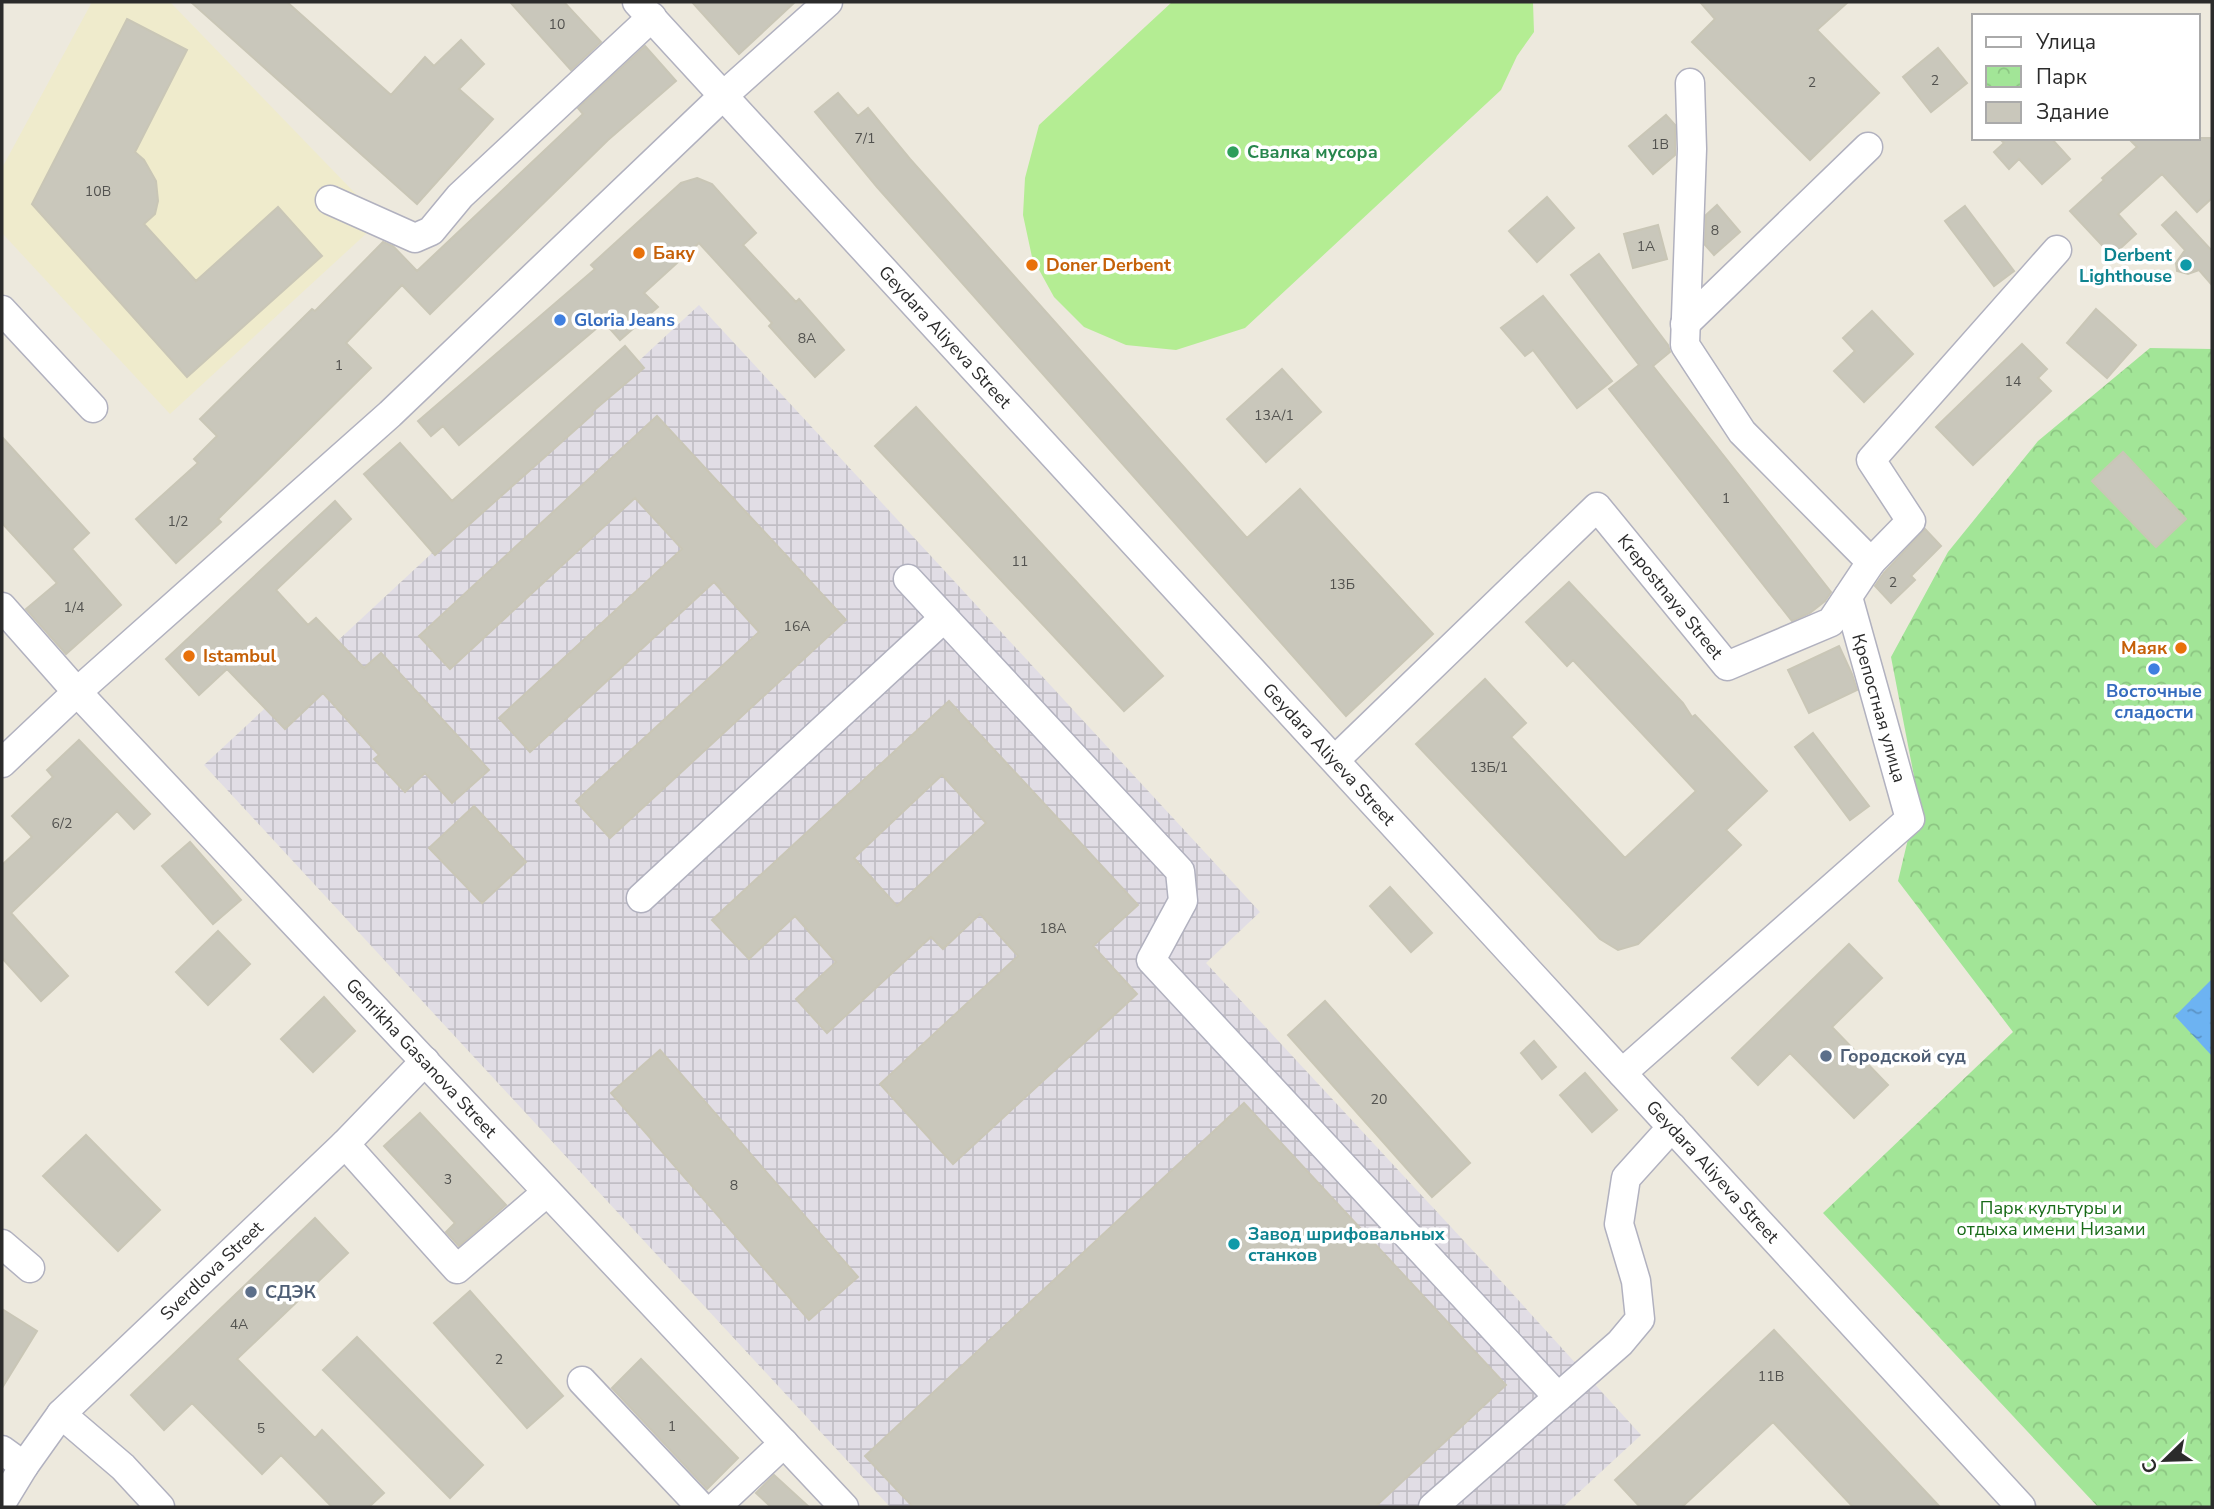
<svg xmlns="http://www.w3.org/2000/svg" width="2214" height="1509" viewBox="0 0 2214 1509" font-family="'Nunito Sans',sans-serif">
	<defs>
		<pattern id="industrial-grid" width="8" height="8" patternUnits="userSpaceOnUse" patternTransform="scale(1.75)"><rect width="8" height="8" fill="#e1dde5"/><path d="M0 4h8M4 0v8" fill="none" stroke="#c1bec5"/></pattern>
		<pattern id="park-crowns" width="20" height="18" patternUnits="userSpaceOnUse" patternTransform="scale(1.75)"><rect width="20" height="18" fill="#a2e597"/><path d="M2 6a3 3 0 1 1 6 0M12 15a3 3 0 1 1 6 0" fill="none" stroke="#8cc582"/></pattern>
		<pattern id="water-ripples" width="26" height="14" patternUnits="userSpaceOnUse" patternTransform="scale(1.75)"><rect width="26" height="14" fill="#6db3f2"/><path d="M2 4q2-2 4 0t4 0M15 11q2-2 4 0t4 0" fill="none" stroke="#5a92c4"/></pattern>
	</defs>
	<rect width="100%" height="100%" fill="#ede9dd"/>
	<path fill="url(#industrial-grid)" d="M699 305 1260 912 1206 963 1490 1269 1641 1435 1563 1507H890L204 765Z"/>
	<path fill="#efebcc" d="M92 2H170L381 220 170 414 2 233V168Z"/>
	<path fill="url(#park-crowns)" d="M2150 348 2212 349V1507H2098L1823 1213 2013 1032 1898 881 1918 797 1891 657 1948 552 2038 441Z"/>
	<path fill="#b4ed93" d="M1172 2H1533L1534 32 1517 56 1501 90 1245 328 1176 350 1126 345 1084 327 1054 297 1032 257 1023 215 1025 178 1039 125Z"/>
	<path fill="url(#water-ripples)" d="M2212 979V1056L2175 1016Z"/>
	<path fill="#c9c7bb" stroke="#c9c6b6" stroke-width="2" fill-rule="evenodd" d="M191 2H287L391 95 425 57 434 66 461 40 484 64 459 89 493 119 417 204Z
		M510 2H564L601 42 571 70Z
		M692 2H795L739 54Z
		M1700 2H1848L1817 30 1879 93 1810 160 1692 42 1715 19Z
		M127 19 187 50 135 152 144 160 156 181 158 201 155 214 144 224 196 281 278 207 322 256 187 377 32 204Z
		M645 46 676 81 608 140 430 314 402 285 346 343 371 368 218 519 221 522 176 563 136 519 198 463 194 459 217 436 200 419 312 309 315 311 383 242 393 246 417 271 583 114 578 108Z
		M1938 48 1967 83 1931 112 1903 77Z
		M838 93 858 116 868 108 910 159 1247 538 1300 489 1433 634 1346 716 877 187 815 112Z
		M1666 115 1675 125V155L1653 174 1629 146Z
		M1999 138H2051L2070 159 2042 184 2019 159 2009 169 1994 152 2004 143Z
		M2128 138H2212V198L2197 212 2162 174 2118 214 2136 234 2112 256 2070 211 2104 180 2102 178 2137 147Z
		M697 178 712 184 756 233 743 245 796 302 799 299 844 350 815 377 769 326 772 323 699 243 644 293 658 307 620 340 604 322 459 445 443 426 431 436 418 421 595 269 591 265 681 183Z
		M1547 197 1574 228 1537 262 1509 231Z
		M1717 205 1740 232 1714 255 1705 245 1706 215Z
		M1965 206 2014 271 1994 286 1945 221Z
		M2176 212 2212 251V285L2199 270 2188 274 2177 271 2176 263 2185 250 2162 225Z
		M1658 225 1667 259 1633 268 1624 234Z
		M1599 254 1668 345 1670 352 1653 366 1831 592 1825 601 1810 613 1792 621 1609 389 1639 365 1571 275Z
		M1543 296 1612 381 1577 408 1533 350 1525 356 1501 328Z
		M2096 309 2136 345 2107 378 2067 343Z
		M1872 311 1913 354 1864 402 1834 371 1855 351 1843 338Z
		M2022 344 2047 369 2038 378 2051 391 1973 465 1936 427Z
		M625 346 644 368 592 412 593 414 435 555 364 474 400 443 452 501Z
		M1282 369 1321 412 1266 462 1227 419Z
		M916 407 1163 676 1124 711 875 446Z
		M657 416 846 620 610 838 576 801 759 632 714 582 530 752 499 718 682 549 635 498 450 669 419 636Z
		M2 437 89 533 72 549 121 605 66 654 26 609 57 583 2 523Z
		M2123 452 2186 519 2156 547 2092 481Z
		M335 501 351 519 276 590 308 625 316 618 364 668 381 653 489 770 452 803 425 773 405 792 374 759 379 755 323 693 285 729 227 669 199 695 166 659Z
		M1925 529 1941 546 1911 576 1915 580 1891 603 1875 586 1884 573Z
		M1569 582 1683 703 1692 717 1695 715 1767 791 1726 830 1741 845 1638 944 1618 950 1600 939 1416 744 1485 679 1526 723 1511 737 1625 858 1696 791 1573 660 1567 666 1526 622Z
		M1839 646 1852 674 1857 690 1809 713 1788 670Z
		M949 701 1138 905 1093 946 1137 994 953 1164 880 1084 1018 956 980 914 943 949 931 937 827 1033 796 999 836 962 795 916 749 959 712 920ZM942 775 986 823 897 906 854 858Z
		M1813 733 1869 806 1850 820 1795 747Z
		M79 740 150 814 134 829 117 811 11 913 68 976 41 1001 2 958V865L32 837 12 816 53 777 47 770Z
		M474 806 526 862 482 903 429 848Z
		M190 842 241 900 213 924 162 866Z
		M1390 887 1432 933 1411 952 1370 906Z
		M218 931 250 964 208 1005 176 972Z
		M1849 944 1882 978 1832 1027 1888 1085 1854 1118 1790 1053 1758 1085 1732 1058Z
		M324 997 355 1031 313 1072 281 1039Z
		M1325 1001 1470 1163 1432 1197 1288 1035Z
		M1534 1041 1556 1067 1542 1079 1521 1053Z
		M660 1050 858 1277 809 1320 611 1093Z
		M1585 1073 1617 1110 1592 1132 1560 1095Z
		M1244 1103 1506 1385 1375 1507H913L865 1456Z
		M420 1113 506 1205 459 1246 446 1232 455 1223 384 1146Z
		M86 1135 160 1210 118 1251 43 1176Z
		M315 1218 348 1253 237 1359 315 1438 322 1430 384 1493 369 1507H332L281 1455 262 1474 192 1403 164 1430 131 1395Z
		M470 1291 563 1396 527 1428 434 1323Z
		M2 1309 37 1331 2 1388Z
		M1774 1330 1940 1507H1853L1773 1422 1682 1507H1640L1615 1480Z
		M357 1337 483 1465 450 1498 323 1370Z
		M641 1359 738 1458 707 1489 612 1388Z
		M774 1475 809 1507H771L756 1493Z"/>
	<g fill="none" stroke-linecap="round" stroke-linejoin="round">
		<defs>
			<g id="minor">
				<path id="s1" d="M637 2 2021 1507"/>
				<path d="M330 200 415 238 431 231 460 196 652 17"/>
				<path d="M2 310 93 408"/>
				<path d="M1685 324 1868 147"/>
				<path d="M1871 562 1911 521 1871 460 2057 250"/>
				<path d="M908 579 1180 871 1183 901 1151 960 1558 1397"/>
				<path id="s2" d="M2 607 77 692 844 1507"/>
				<path id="s3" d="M1335 760 1597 507 1727 666 1831 622 1871 562 1742 432 1685 345 1692 149 1690 83"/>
				<path d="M2 763 77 692 390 414 724 95 828 2"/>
				<path d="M641 898 944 618"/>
				<path d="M1622 1073 1910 819 1848 597"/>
				<path d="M345 1144 457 1269 547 1192"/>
				<path d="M2 1244 30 1268"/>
				<path d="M582 1381 701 1507"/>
				<path d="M61 1414 123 1467 160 1507"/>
				<path id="s4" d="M2 1450 24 1466 61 1414 345 1144 425 1061"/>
				<path d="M2 1502 24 1466"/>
				<path d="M716 1507 784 1443"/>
				<path d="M1433 1507 1620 1343 1640 1319 1636 1281 1619 1224 1626 1178 1672 1127"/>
			</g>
		</defs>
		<use href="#minor" stroke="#b1b1bf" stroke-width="31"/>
		<use href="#minor" stroke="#fff" stroke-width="28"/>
	</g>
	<circle fill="#2e9e5b" stroke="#fff" stroke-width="2.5" cx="1233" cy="152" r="7"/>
	<g fill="#e8710a" stroke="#fff" stroke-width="2.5">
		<circle cx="639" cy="253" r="7"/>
		<circle cx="1032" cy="265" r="7"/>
		<circle cx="2181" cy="648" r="7"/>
		<circle cx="189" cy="656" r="7"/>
	</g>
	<g fill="#0f9aa8" stroke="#fff" stroke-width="2.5">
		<circle cx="2186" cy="265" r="7"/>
		<circle cx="1234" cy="1244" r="7"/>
	</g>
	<g fill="#3f7fe0" stroke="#fff" stroke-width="2.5">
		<circle cx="560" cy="320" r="7"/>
		<circle cx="2154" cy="669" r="7"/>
	</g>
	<g fill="#5c6f8a" stroke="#fff" stroke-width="2.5">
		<circle cx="1826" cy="1056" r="7"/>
		<circle cx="251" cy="1292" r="7"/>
	</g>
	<g text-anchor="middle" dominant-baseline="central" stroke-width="7" stroke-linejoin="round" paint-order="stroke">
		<g font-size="14" fill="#52524f">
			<text x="557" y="24">10</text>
			<text x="1935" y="80">2</text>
			<text x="1812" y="82">2</text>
			<text x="865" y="138">7/1</text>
			<text x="1660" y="144">1В</text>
			<text x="98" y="191">10В</text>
			<text x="1715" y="230">8</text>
			<text x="1646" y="246">1А</text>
			<text x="807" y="338">8А</text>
			<text x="339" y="365">1</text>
			<text x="2013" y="381">14</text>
			<text x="1274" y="415">13А/1</text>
			<text x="1726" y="498">1</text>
			<text x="178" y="521">1/2</text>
			<text x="1020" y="561">11</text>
			<text x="1893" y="582">2</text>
			<text x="1342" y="584">13Б</text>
			<text x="74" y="607">1/4</text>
			<text x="797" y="626">16А</text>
			<text x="1489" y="767">13Б/1</text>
			<text x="62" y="823">6/2</text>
			<text x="1053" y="928">18А</text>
			<text x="1379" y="1099">20</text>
			<text x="448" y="1179">3</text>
			<text x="734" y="1185">8</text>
			<text x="239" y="1324">4А</text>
			<text x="499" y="1359">2</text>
			<text x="1771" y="1376">11В</text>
			<text x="672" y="1426">1</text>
			<text x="261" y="1428">5</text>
		</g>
		<g font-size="18" font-weight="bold" fill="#27864d" stroke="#fff" text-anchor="start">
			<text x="1247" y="152">Свалка мусора</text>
		</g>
		<g font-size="18" font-weight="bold" fill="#c56008" stroke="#fff" text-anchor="start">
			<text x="653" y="253">Баку</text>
			<text x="1046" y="265">Doner Derbent</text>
			<text x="2167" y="648" text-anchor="end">Маяк</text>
			<text x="203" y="656">Istambul</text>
		</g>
		<g font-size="18" font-weight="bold" fill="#0d838f" stroke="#fff" text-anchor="end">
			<text x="2172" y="255">Derbent<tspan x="2172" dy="21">Lighthouse</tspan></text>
			<text x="1248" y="1234" text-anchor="start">Завод шрифовальных<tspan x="1248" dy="21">станков</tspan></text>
		</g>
		<g font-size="18" font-weight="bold" fill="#366cbe" stroke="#fff" text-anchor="start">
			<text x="574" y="320">Gloria Jeans</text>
			<text x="2154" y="691" text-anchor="middle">Восточные<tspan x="2154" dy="21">сладости</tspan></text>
		</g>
		<g font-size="18" fill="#2b2b2b" stroke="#fff">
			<text stroke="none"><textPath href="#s1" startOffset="455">Geydara Aliyeva Street</textPath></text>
			<text stroke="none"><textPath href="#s3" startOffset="480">Krepostnaya Street</textPath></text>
			<text transform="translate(1879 708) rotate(74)">Крепостная улица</text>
			<text stroke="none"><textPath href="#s1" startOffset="1022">Geydara Aliyeva Street</textPath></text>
			<text stroke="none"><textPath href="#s2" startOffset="616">Genrikha Gasanova Street</textPath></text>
			<text stroke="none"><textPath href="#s1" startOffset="1589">Geydara Aliyeva Street</textPath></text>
			<text stroke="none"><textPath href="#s4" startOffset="299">Sverdlova Street</textPath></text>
		</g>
		<g font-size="18" font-weight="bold" fill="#4e5e75" stroke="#fff" text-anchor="start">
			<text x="1840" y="1056">Городской суд</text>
			<text x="265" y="1292">СДЭК</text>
		</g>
		<g font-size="18" fill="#186b18" stroke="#fff">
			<text x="2051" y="1208">Парк культуры и<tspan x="2051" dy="21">отдыха имени Низами</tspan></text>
		</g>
	</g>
	<rect width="2214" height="1509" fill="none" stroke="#2b2b2b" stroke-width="7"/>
	<rect x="1972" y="14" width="228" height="126" fill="#ffffff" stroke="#aaaaaa" stroke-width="2"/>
	<rect x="1986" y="37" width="35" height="10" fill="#ffffff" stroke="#aaaaaa" stroke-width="2"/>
	<text x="2036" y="49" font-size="21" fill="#2b2b2b">Улица</text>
	<rect x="1986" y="66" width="35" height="21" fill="url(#park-crowns)" stroke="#aaaaaa" stroke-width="2"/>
	<text x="2036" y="84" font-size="21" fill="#2b2b2b">Парк</text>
	<rect x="1986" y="102" width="35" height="21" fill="#c9c7bb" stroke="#aaaaaa" stroke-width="2"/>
	<text x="2036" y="119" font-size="21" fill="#2b2b2b">Здание</text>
	<g transform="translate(2165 1460) rotate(247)" stroke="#ffffff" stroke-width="5" paint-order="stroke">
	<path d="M0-5L12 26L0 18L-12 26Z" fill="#2b2b2b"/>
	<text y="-10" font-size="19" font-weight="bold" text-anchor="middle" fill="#2b2b2b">С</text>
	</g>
</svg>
